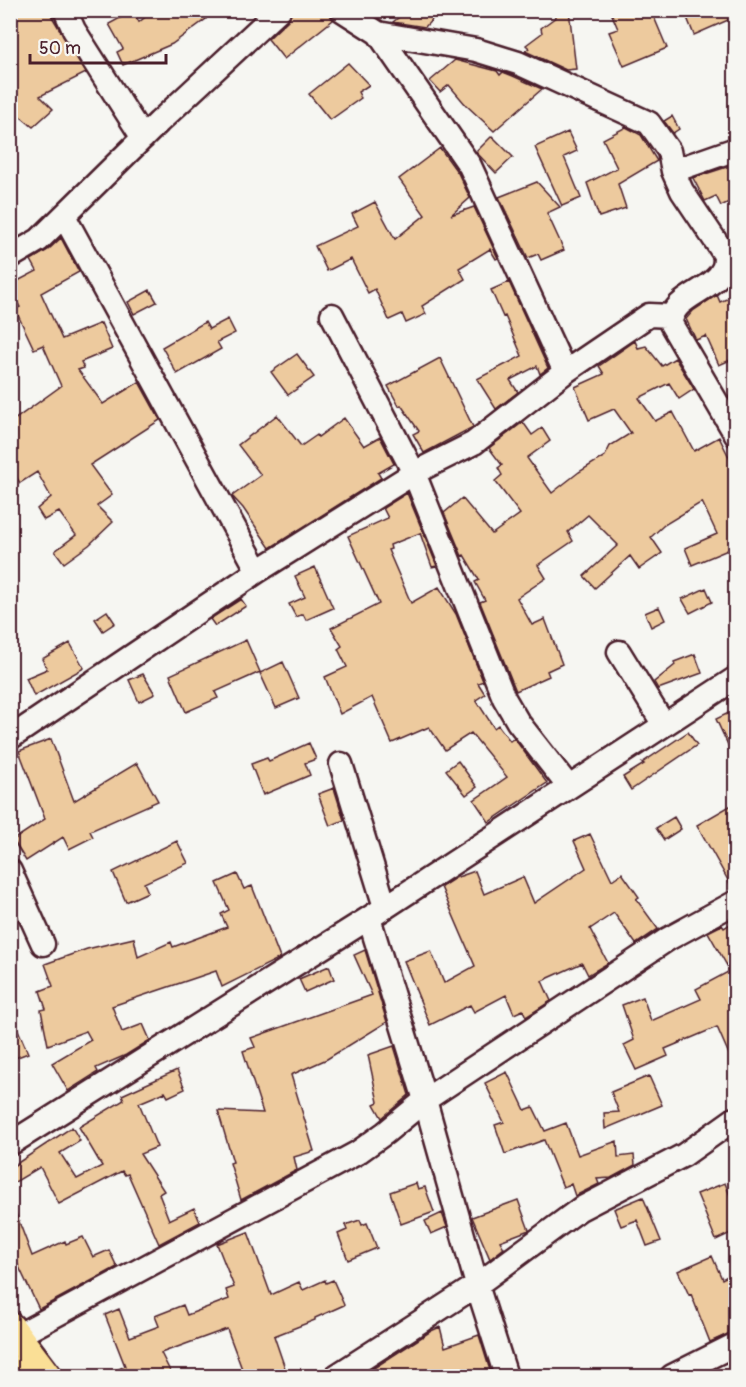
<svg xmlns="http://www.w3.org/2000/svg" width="746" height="1387" viewBox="0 0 746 1387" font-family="Pangolin,sans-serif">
	<rect width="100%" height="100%" fill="#f6f6f2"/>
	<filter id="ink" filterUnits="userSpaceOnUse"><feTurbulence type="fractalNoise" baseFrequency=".0167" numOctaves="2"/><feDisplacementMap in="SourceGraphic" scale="12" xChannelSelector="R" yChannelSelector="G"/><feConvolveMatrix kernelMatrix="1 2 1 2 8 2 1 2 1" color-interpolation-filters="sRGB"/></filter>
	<g filter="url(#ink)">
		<path fill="#edca9e" stroke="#4a1f2b" stroke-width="1.5" d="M10 10H48L86 73 40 96 53 109 33 127 16 113 10 103Z
			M154 10H200L206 19 172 44 123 65 117 52 123 49 109 24 133 11 139 22Z
			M293 10H329L333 20 284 59 268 39 288 20Z
			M408 10H441L425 27 393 22Z
			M555 10H569L576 69 566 70 525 51 529 48 526 45 542 33 541 28 556 17Z
			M610 10H651L667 48 624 66 609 32 618 29Z
			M684 10H735V17L694 35Z
			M455 60 497 71 500 75 503 72 513 76 542 89 494 131 466 105 449 85 440 92 430 81Z
			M348 63 369 85 358 92 361 98 330 120 309 94Z
			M672 116 679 129 673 133 664 121Z
			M626 127 641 135 657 161 618 184 626 208 599 217 587 183 617 168 603 139Z
			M568 132 577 151 564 157 581 198 562 206 535 147Z
			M492 136 513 157 496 173 476 152Z
			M440 148 458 173 470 198 451 215 474 207 498 258 496 259 490 249 459 268 465 279 422 306 426 314 406 323 402 314 389 320 375 289 368 293 351 259 327 271 315 246 358 226 352 214 375 202 395 239 425 215 399 179Z
			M733 165 735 171V199L721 206 716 196 705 201 693 178Z
			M537 182 560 207 547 213 564 250 541 260 538 254 528 258 499 197Z
			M61 238 79 272 41 293 62 339 101 323 112 349 81 362 84 368 78 370 103 404 139 382 160 420 90 465 112 495 97 506 113 522 89 545 64 563 55 551 76 535 59 512 44 520 37 509 51 497 37 472 20 483 10 467V423L61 386 43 345 34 349 15 309 20 307 10 289V285L37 271 31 260 48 250Z
			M509 282 548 368 540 374 537 366 510 380 518 392 496 409 477 379 522 356 505 316 503 317 491 290Z
			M150 290 157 302 134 314 128 302Z
			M717 295 720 302 735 295V358L719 365 706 336 696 340 686 319 693 311Z
			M228 319 235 333 217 342 221 349 177 374 162 347 205 322 209 329Z
			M635 341 638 348 646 346 662 366 675 358 694 389 679 399 669 383 639 398 655 421 673 412 694 451 719 437 735 469V547L692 565 685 548 717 534 702 502 664 525 651 537 662 553 639 569 630 556 595 588 584 576 618 545 588 515 568 532 573 541 538 565 546 578 517 598 532 625 545 619 562 664 547 671 549 676 516 691 480 602 485 600 475 582 479 580 464 555 462 556 444 513 462 498 492 534 520 514 495 481 502 475 498 468 502 465 489 448 523 422 532 435 542 428 550 441 527 458 552 493 579 472 605 456 610 446 631 433 614 409 589 420 575 387 604 374 599 366Z
			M297 354 314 377 288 395 271 372Z
			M440 358 473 427 424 453 413 434 419 431 401 405 399 406 388 386Z
			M277 415 301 446 317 435 318 437 344 418 364 446 380 437 394 464 378 473 381 478 270 548 243 508 232 496 261 475 238 445Z
			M407 493 437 566 432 567 420 533 390 545 391 549 388 550 411 603 439 587 456 614 483 681 478 683 485 694 476 700 494 728 498 725 510 741 514 738 547 783 489 822 474 800 507 777 471 733 445 750 429 727 392 743 372 697 340 714 325 677 347 667 338 649 342 646 331 628 379 604 348 536 388 518 383 508Z
			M315 567 333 608 306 620 303 614 296 617 289 604 305 597 295 576Z
			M706 588 712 602 690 613 682 599Z
			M241 599 246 606 215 626 210 619Z
			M659 607 665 620 651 627 645 613Z
			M107 611 115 623 103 631 95 619Z
			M246 640 260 672 215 692 218 698 186 712 170 675Z
			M70 643 84 668 34 696 26 678 47 669 42 659Z
			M695 654 702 673 658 689 654 682 675 665 674 662Z
			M283 662 299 698 276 708 260 673Z
			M143 674 155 694 139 702 129 680Z
			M735 710V760L716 719Z
			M688 732 697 745 631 790 623 777 644 764 642 763Z
			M51 739 74 801 137 763 158 801 90 831 93 837 69 849 63 837 26 861 13 840 45 819 19 751Z
			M309 743 316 759 305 763 310 775 263 795 251 764 267 758 269 761Z
			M458 761 477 787 466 795 446 770Z
			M334 788 344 820 330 826 318 794Z
			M735 803V889H733L697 825Z
			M674 817 681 829 664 840 656 828Z
			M590 834 612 880 622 873 639 897 636 899 658 929 636 944 614 913 590 929 608 963 588 975 582 963 542 981 551 1001 526 1017 523 1010 514 1014 506 995 474 1012 470 1005 430 1025 404 961 431 951 444 983 475 966 441 887 455 878 475 871 484 894 523 877 534 903 586 868 574 841Z
			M177 841 188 863 144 883 148 892 126 902 113 872Z
			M237 874 244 889 252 886 280 958 222 987 216 971 112 1006 122 1032 143 1024 150 1040 126 1055 96 1068 98 1072 68 1091 52 1063 91 1040 86 1031 48 1045 41 1010 46 1009 40 991 53 986 45 964 87 949 134 938 138 957 171 942 173 947 227 927 221 914 229 910 217 883Z
			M735 921V1068L717 1027 665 1049 668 1056 636 1070 624 1045 634 1040 622 1005 643 997 651 1021 701 999 696 989 730 971 708 932 722 925 724 928Z
			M365 950 387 1022 327 1059 291 1075 314 1151 294 1157 297 1170 241 1200 230 1163 233 1162 218 1111 263 1113 243 1051 255 1047 251 1038 372 995 354 955Z
			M329 966 334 979 305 992 299 979Z
			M10 1011 28 1053 10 1060Z
			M394 1046 409 1095 382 1118 374 1104 378 1102 368 1055Z
			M177 1070 185 1089 168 1097 165 1092 139 1103 157 1147 140 1154 164 1191 159 1194 169 1220 194 1208 200 1222 159 1244 128 1174 125 1175 122 1171 59 1204 40 1167 10 1185V1168L72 1127 80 1141 60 1153 77 1179 102 1166 79 1127 124 1100 122 1095Z
			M507 1072 525 1110 533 1107 545 1131 566 1123 578 1155 617 1141 618 1157 634 1155 635 1165 611 1178 597 1179 599 1184 575 1196 571 1184 563 1187 544 1140 505 1154 495 1125 504 1122 485 1083Z
			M649 1076 662 1105 605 1129 604 1113 619 1112 611 1092Z
			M416 1183 418 1189 425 1187 434 1212 401 1224 390 1192Z
			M725 1183 735 1208V1231L716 1240 697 1194Z
			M643 1197 661 1241 647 1246 637 1220 621 1226 614 1209Z
			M518 1200 529 1230 500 1241 504 1248 490 1259 472 1217Z
			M10 1203H12L32 1256 65 1241 66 1244 83 1237 93 1257 109 1250 117 1267 39 1309 10 1248Z
			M442 1213 447 1227 431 1234 425 1221Z
			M360 1220 362 1225 367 1223 377 1248 348 1260 338 1234 347 1230 345 1225Z
			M248 1232 271 1295 299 1282 303 1290 325 1280 326 1283 333 1280 344 1305 315 1318V1320L274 1336 288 1377H245L227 1329 161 1353 173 1377H103L125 1366 105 1315 119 1309 130 1337 159 1326 155 1316 183 1305 187 1315 229 1299 226 1290 234 1287 217 1244Z
			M712 1256 722 1279 735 1272V1331L710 1342 691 1294 689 1295 678 1271Z
			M440 1327 445 1347 479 1335 492 1377H360L431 1331Z"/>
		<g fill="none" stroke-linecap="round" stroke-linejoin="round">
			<defs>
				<path id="minor" d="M65 10 74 30 143 138
					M342 10 378 33 476 50 518 63 649 123 669 151 673 171 682 191 725 255C725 260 725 265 723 269 713 292 671 296 671 324L736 435
					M378 33 470 166 565 372
					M673 171 736 149
					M64 216 258 571
					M10 257 39 240 159 122 279 10
					M332 315 414 473 504 698 518 722 568 786
					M619 652 664 725
					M10 738 258 571 414 473 474 443 565 372 649 315 671 316
					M341 764 385 907
					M10 871 43 944
					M369 918 425 1100 477 1285 506 1376
					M10 1144 369 918 736 678
					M17 1336 357 1153 385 1133 425 1100 668 939 736 902
					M336 1376 477 1285 580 1209 684 1155 736 1118
					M672 1376 736 1344"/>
				<path id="major" d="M10 1327 47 1376
					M10 1370 15 1376"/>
			</defs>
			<use href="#minor" stroke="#4a1f2b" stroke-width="27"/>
			<use href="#major" stroke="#4a1f2b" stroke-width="33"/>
			<use href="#minor" stroke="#f6f6f2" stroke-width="22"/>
			<use href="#major" stroke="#fadf96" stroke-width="28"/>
		</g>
	</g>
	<rect width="746" height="1387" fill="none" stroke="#f6f6f2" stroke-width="36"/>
	<rect x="18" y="18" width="710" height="1351" fill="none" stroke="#4a1f2b" stroke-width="2" filter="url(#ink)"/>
	<path d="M30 54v9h136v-9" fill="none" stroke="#4a1f2b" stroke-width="3"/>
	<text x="39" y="54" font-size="18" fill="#4a1f2b" stroke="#f6f6f2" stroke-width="4.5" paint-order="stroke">50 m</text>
</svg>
